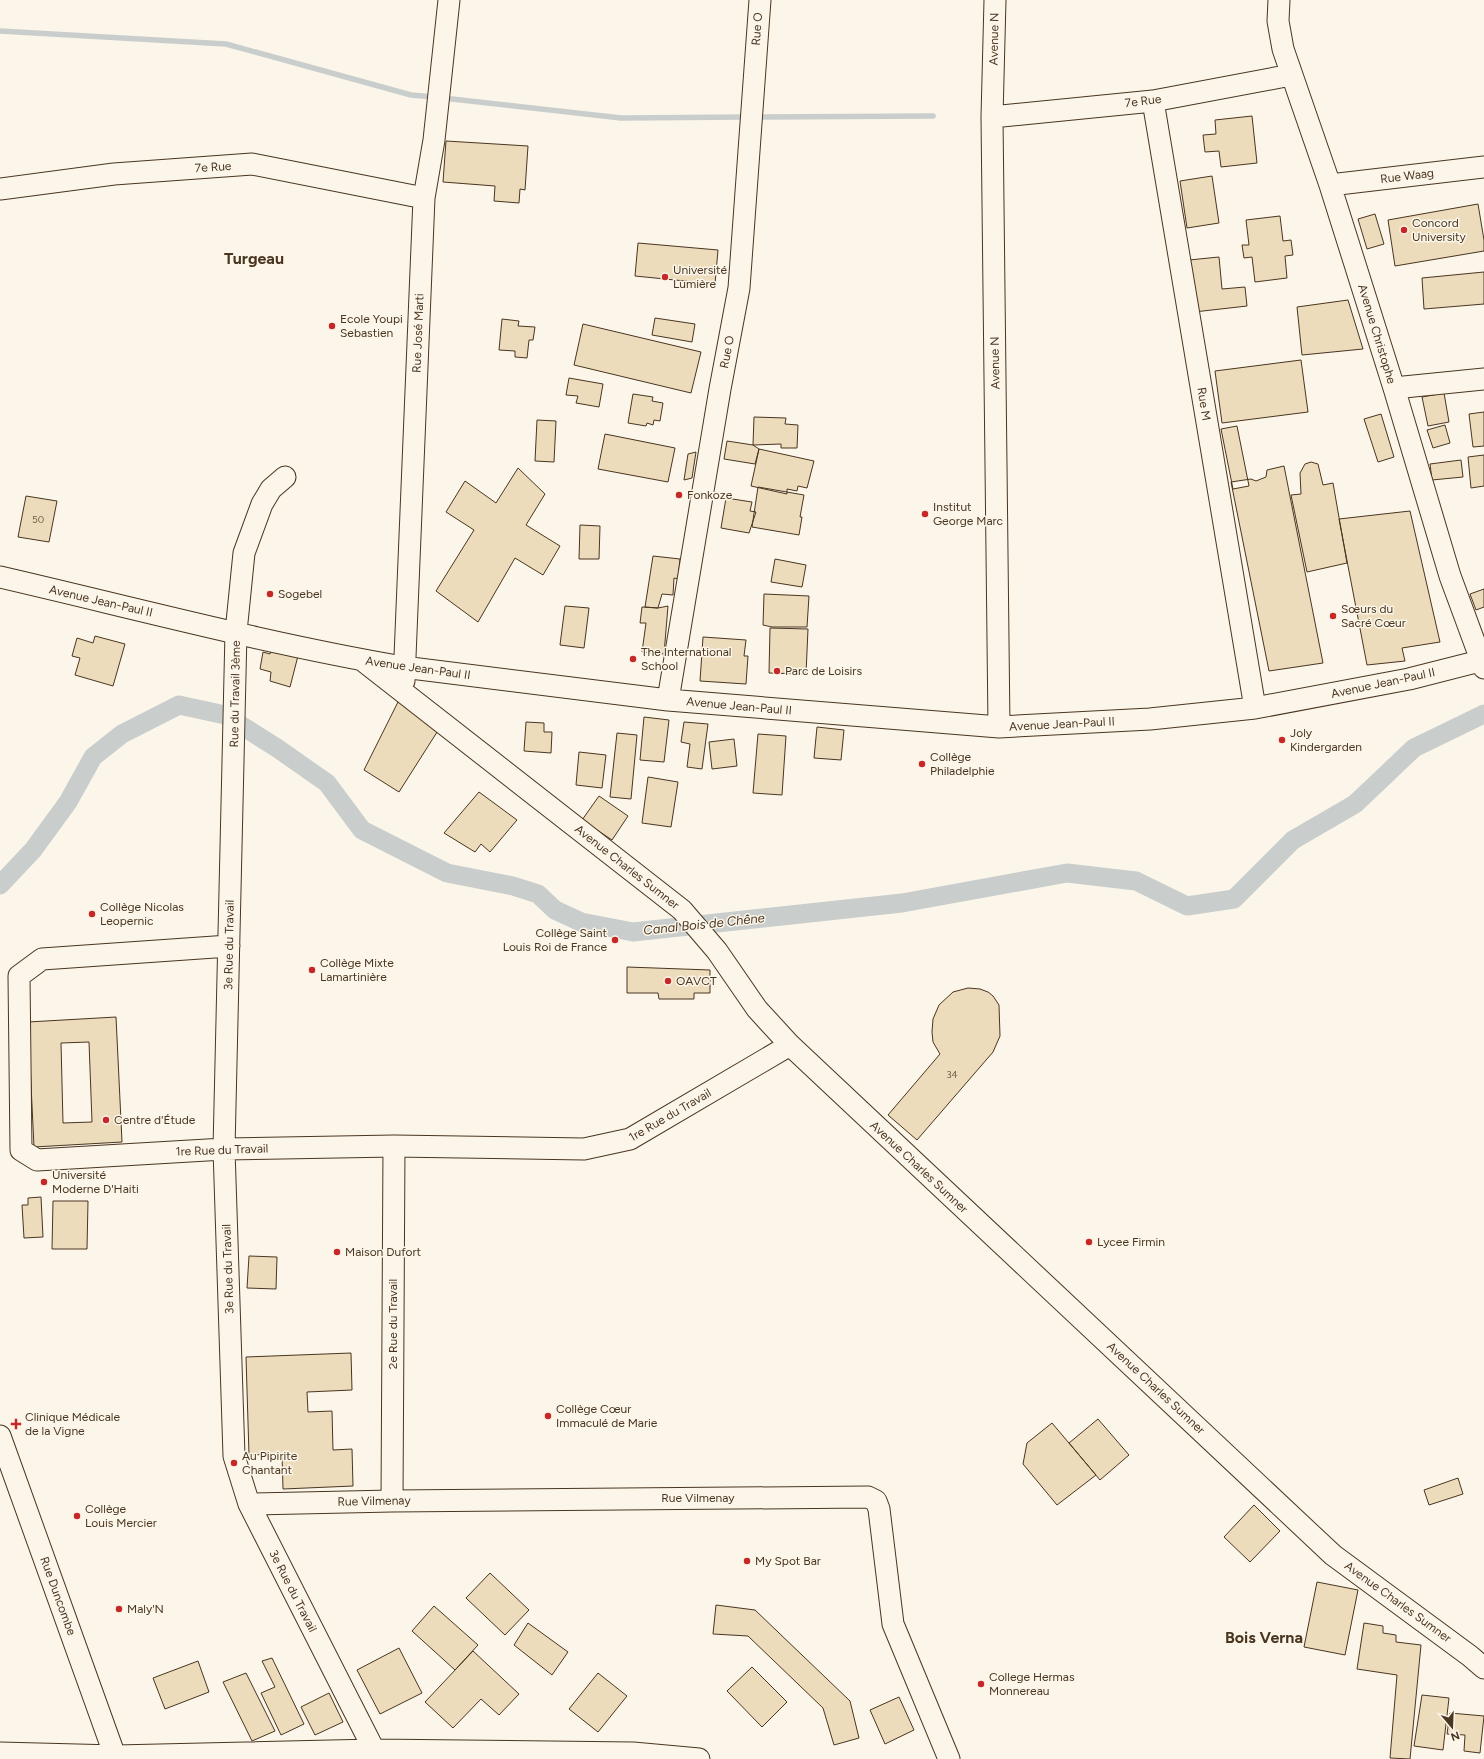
<svg xmlns="http://www.w3.org/2000/svg" width="1484" height="1759" viewBox="0 0 1484 1759" font-family="Figtree,sans-serif">
	<rect width="100%" height="100%" fill="#fbf6e9"/>
	<g fill="none" stroke-linecap="round" stroke-linejoin="round">
		<path stroke="#c9cecd" stroke-width="5.5" d="M0 31 226 44 411 95 434 97
			M443 98 621 118 747 117
			M756 117 933 116"/>
		<path stroke="#c9cecd" stroke-width="19" d="M0 885 33 850 68 802 93 757 122 734 179 705 225 715 277 748 327 783 362 830 447 873 513 886 538 894 555 910 581 922 633 932 902 903 1067 873 1136 881 1187 906 1234 899 1293 840 1355 804 1414 748 1484 714"/>
	</g>
	<path fill="#ecdcbc" stroke="#4a3520" fill-rule="evenodd" d="M1252 116 1257 163 1221 167 1219 151 1205 152 1203 135 1216 134 1215 120Z
		M446 141 528 146 525 190 520 189 519 203 494 201 495 186 443 182Z
		M1212 176 1219 223 1187 228 1180 181Z
		M1478 204 1484 240V251L1395 266 1388 220Z
		M1375 214 1384 244 1367 249 1358 219Z
		M1280 216 1283 241 1291 240 1293 255 1285 256 1287 278 1255 282 1252 257 1244 258 1242 245H1249L1246 220Z
		M638 243 718 250 715 284 635 276Z
		M1219 257 1222 289 1245 287 1247 306 1194 312 1189 260Z
		M1484 272V304L1424 309 1422 278Z
		M1348 300 1363 349 1302 355 1297 307Z
		M655 318 695 324 692 342 652 335Z
		M502 319 519 321 518 326 535 327 533 340H529L527 358 515 357V351L499 350Z
		M583 324 701 352 691 393 574 365Z
		M1301 360 1308 412 1222 423 1215 371Z
		M569 378 603 384 599 407 576 403 578 396 566 395Z
		M1444 393 1449 422 1428 426 1422 397Z
		M633 394 653 397 652 401 663 403 660 421 654 420 653 425 647 423 646 426 628 423Z
		M1484 412V446L1473 447 1469 414Z
		M1381 414 1394 457 1378 462 1364 419Z
		M754 417 786 418 785 424 798 425 797 448H781V444L753 445Z
		M537 420 556 421 554 462 535 461Z
		M1445 425 1450 443 1433 448 1427 430Z
		M1237 426 1249 486 1233 489 1221 429Z
		M605 434 675 448 668 482 598 469Z
		M727 441 753 445 759 449 755 464 724 459Z
		M759 449 814 461 807 488 798 486 797 491 787 489V494L751 486Z
		M696 452 692 478 684 480 688 454Z
		M1484 455V486L1471 488 1468 457Z
		M1461 460 1463 477 1432 480 1430 464Z
		M1311 462 1318 464 1323 485 1333 483 1347 563 1307 572 1291 495 1301 494 1300 473 1305 464Z
		M1284 466 1323 663 1269 671 1231 482 1251 479 1256 481 1266 477 1267 470Z
		M518 468 545 494 526 525 560 546 543 575 515 558 478 622 436 591 474 530 446 512 465 481 496 503Z
		M758 487 804 495 800 517H802L799 535 752 527Z
		M26 496 57 501 49 542 18 537Z
		M726 498 752 502 750 511 756 512 749 533 721 528Z
		M1410 511 1440 642 1402 648 1405 661 1367 665 1339 519Z
		M580 525 600 526 599 559H579Z
		M653 556 680 559 678 579 674 578 673 595 662 594 658 608 645 607Z
		M775 559 806 565 802 587 771 582Z
		M1484 589V607L1476 610 1470 594Z
		M764 594 809 596 807 627H772L763 625Z
		M565 606 589 608 584 648 560 645Z
		M668 606 664 654 642 652 646 623H640L642 607 658 608Z
		M770 628 808 629 806 674 769 673Z
		M95 636 125 644 113 686 75 675 80 658 72 656 77 638 93 643Z
		M703 637 746 640 744 656H748L746 684 700 681Z
		M273 642 300 648 290 687 270 681 271 672 260 669 263 652 270 654Z
		M401 696 439 729 399 792 364 770Z
		M644 717 669 720 664 762 640 760Z
		M526 722 544 723V732H552L551 753 524 751Z
		M684 722 708 724 702 769 687 767 690 744 681 742Z
		M817 727 844 730 841 760 814 758Z
		M617 733 637 735 631 799 610 797Z
		M758 734 786 736 782 795 753 793Z
		M734 739 737 766 712 769 709 742Z
		M579 752 606 755 602 788 576 785Z
		M648 777 678 782 671 827 642 823Z
		M479 792 517 820 490 852 481 844 475 852 444 833Z
		M599 796 628 816 612 840 582 820Z
		M627 967 710 970V993H694V999H659L658 993H627Z
		M968 988 980 989 988 992 993 996 999 1005 1000 1036 993 1052 917 1140 888 1115 940 1054 933 1042 932 1032 933 1019 939 1005 953 992Z
		M116 1017 122 1142 34 1147 28 1022ZM89 1042 92 1122 63 1123 61 1043Z
		M41 1197 43 1237 24 1238 22 1205H28V1198Z
		M53 1201H88L87 1249H52Z
		M249 1256 277 1257 276 1289 247 1288Z
		M351 1353 352 1390 307 1392 308 1412 332 1411 333 1450 352 1449 353 1486 283 1489 282 1454 249 1455 246 1357Z
		M1098 1419 1129 1455 1100 1480 1069 1443Z
		M1052 1423 1096 1475 1057 1505 1023 1464 1027 1443Z
		M1458 1478 1463 1494 1429 1505 1424 1490Z
		M1254 1505 1280 1531 1250 1562 1224 1537Z
		M490 1573 529 1610 505 1635 466 1598Z
		M1317 1582 1358 1590 1345 1655 1304 1647Z
		M716 1605 755 1610 850 1701 859 1738 834 1745 823 1708 748 1636 713 1634Z
		M434 1606 478 1645 455 1670 412 1631Z
		M528 1623 568 1652 552 1675 514 1645Z
		M1364 1623 1383 1626V1633L1396 1635V1642L1421 1645 1410 1759 1390 1758 1397 1675 1357 1669Z
		M399 1648 422 1693 380 1714 357 1670Z
		M473 1651 519 1694 499 1715 481 1699 453 1728 425 1702Z
		M272 1658 304 1724 281 1735 261 1693 275 1687 262 1661Z
		M198 1661 209 1692 165 1709 153 1678Z
		M752 1667 787 1702 762 1727 727 1691Z
		M246 1673 275 1731 252 1741 223 1682Z
		M598 1673 627 1696 598 1732 569 1709Z
		M329 1693 343 1722 315 1735 301 1707Z
		M1422 1695 1449 1698 1443 1750 1414 1746Z
		M899 1697 914 1730 885 1744 870 1710Z
		M1450 1713 1484 1716 1480 1753 1464 1751 1465 1735 1447 1734Z"/>
	<g fill="none" stroke-linecap="round" stroke-linejoin="round">
		<defs>
			<path id="minor" d="M995 0 992 117 999 727
				M1279 0 1278 21 1283 49 1330 185 1394 388 1450 576 1484 668
				M1153 101 1255 708
				M992 117 1153 101 1291 75
				M1330 185 1484 167
				M0 189 114 174 252 164 424 198
				M1394 388 1484 379
				M285 477 271 489 262 504 244 553 236 632 224 1149 234 1456 249 1504 374 1750
				M0 577C134 608 268 644 403 667L668 700 999 727 1150 719 1255 708 1409 679 1484 660
				M362 660 682 910 717 951 757 1009 790 1045 1333 1555 1470 1656 1484 1668
				M404 681 424 198 434 140 449 0
				M668 700 720 389 739 288 760 0
				M229 946 42 959 19 976 21 1150 37 1160 224 1149 394 1146 584 1149 630 1139 790 1045
				M0 1436 116 1759
				M392 1501 394 1146
				M249 1504 392 1501 868 1497 876 1501 879 1509 893 1624 949 1759
				M0 1753 116 1756 374 1750 633 1753 699 1759"/>
		</defs>
		<use href="#minor" stroke="#4a3520" stroke-width="23"/>
		<use href="#minor" stroke="#fbf6e9" stroke-width="21"/>
	</g>
	<g fill="#c62828" stroke="#fbf6e9" stroke-width="1.5">
		<circle cx="1404" cy="230" r="4"/>
		<circle cx="665" cy="277" r="4"/>
		<circle cx="332" cy="326" r="4"/>
		<circle cx="679" cy="495" r="4"/>
		<circle cx="925" cy="514" r="4"/>
		<circle cx="270" cy="594" r="4"/>
		<circle cx="1333" cy="616" r="4"/>
		<circle cx="633" cy="659" r="4"/>
		<circle cx="777" cy="671" r="4"/>
		<circle cx="1282" cy="740" r="4"/>
		<circle cx="922" cy="764" r="4"/>
		<circle cx="92" cy="914" r="4"/>
		<circle cx="615" cy="940" r="4"/>
		<circle cx="312" cy="970" r="4"/>
		<circle cx="668" cy="981" r="4"/>
		<circle cx="106" cy="1120" r="4"/>
		<circle cx="44" cy="1182" r="4"/>
		<circle cx="1089" cy="1242" r="4"/>
		<circle cx="337" cy="1252" r="4"/>
		<circle cx="548" cy="1416" r="4"/>
		<path d="M14 1418h4v4h4v4h-4v4h-4v-4h-4v-4h4z"/>
		<circle cx="234" cy="1463" r="4"/>
		<circle cx="77" cy="1516" r="4"/>
		<circle cx="747" cy="1561" r="4"/>
		<circle cx="119" cy="1609" r="4"/>
		<circle cx="981" cy="1684" r="4"/>
	</g>
	<g text-anchor="middle" dominant-baseline="central" stroke-width="3" stroke-linejoin="round" paint-order="stroke">
		<g font-size="10" fill="#725f47">
			<text x="38" y="519">50</text>
			<text x="952" y="1074">34</text>
		</g>
		<g font-size="12" fill="#4a3520" stroke="#fbf6e9">
			<text transform="translate(757 29) rotate(-86)">Rue O</text>
			<text transform="translate(994 39) rotate(-89)">Avenue N</text>
			<text transform="translate(1143 101) rotate(-7)">7e Rue</text>
			<text transform="translate(213 167) rotate(-4)">7e Rue</text>
			<text transform="translate(1407 176) rotate(-7)">Rue Waag</text>
			<text transform="translate(418 333) rotate(-88)">Rue José Marti</text>
			<text transform="translate(1377 334) rotate(73)">Avenue Christophe</text>
			<text transform="translate(727 352) rotate(-79)">Rue O</text>
			<text transform="translate(995 363) rotate(-91)">Avenue N</text>
			<text transform="translate(1204 404) rotate(81)">Rue M</text>
			<text transform="translate(101 601) rotate(13)">Avenue Jean-Paul II</text>
			<text transform="translate(418 668) rotate(8)">Avenue Jean-Paul II</text>
			<text transform="translate(1383 683) rotate(-12)">Avenue Jean-Paul II</text>
			<text transform="translate(235 694) rotate(-89)">Rue du Travail 3ème</text>
			<text transform="translate(739 706) rotate(5)">Avenue Jean-Paul II</text>
			<text transform="translate(1062 724) rotate(-3)">Avenue Jean-Paul II</text>
			<text transform="translate(627 867) rotate(38)">Avenue Charles Sumner</text>
			<text transform="translate(229 945) rotate(-89)">3e Rue du Travail</text>
			<text transform="translate(670 1115) rotate(-30)">1re Rue du Travail</text>
			<text transform="translate(222 1150) rotate(-2)">1re Rue du Travail</text>
			<text transform="translate(919 1167) rotate(43)">Avenue Charles Sumner</text>
			<text transform="translate(228 1269) rotate(-92)">3e Rue du Travail</text>
			<text transform="translate(393 1324) rotate(-90)">2e Rue du Travail</text>
			<text transform="translate(1156 1388) rotate(43)">Avenue Charles Sumner</text>
			<text x="698" y="1498">Rue Vilmenay</text>
			<text transform="translate(374 1501) rotate(-1)">Rue Vilmenay</text>
			<text transform="translate(293 1591) rotate(63)">3e Rue du Travail</text>
			<text transform="translate(58 1596) rotate(70)">Rue Duncombe</text>
			<text transform="translate(1398 1602) rotate(36)">Avenue Charles Sumner</text>
		</g>
		<g font-size="12" fill="#4a3520" stroke="#fbf6e9" text-anchor="start">
			<text x="1412" y="223">Concord<tspan x="1412" dy="14">University</tspan></text>
			<text x="673" y="270">Université<tspan x="673" dy="14">Lumière</tspan></text>
			<text x="340" y="319">Ecole Youpi<tspan x="340" dy="14">Sebastien</tspan></text>
			<text x="687" y="495">Fonkoze</text>
			<text x="933" y="507">Institut<tspan x="933" dy="14">George Marc</tspan></text>
			<text x="278" y="594">Sogebel</text>
			<text x="1341" y="609">Sœurs du<tspan x="1341" dy="14">Sacré Cœur</tspan></text>
			<text x="641" y="652">The International<tspan x="641" dy="14">School</tspan></text>
			<text x="785" y="671">Parc de Loisirs</text>
			<text x="1290" y="733">Joly<tspan x="1290" dy="14">Kindergarden</tspan></text>
			<text x="930" y="757">Collège<tspan x="930" dy="14">Philadelphie</tspan></text>
			<text x="100" y="907">Collège Nicolas<tspan x="100" dy="14">Leopernic</tspan></text>
			<text x="607" y="933" text-anchor="end">Collège Saint<tspan x="607" dy="14">Louis Roi de France</tspan></text>
			<text x="320" y="963">Collège Mixte<tspan x="320" dy="14">Lamartinière</tspan></text>
			<text x="676" y="981">OAVCT</text>
			<text x="114" y="1120">Centre d'Étude</text>
			<text x="52" y="1175">Université<tspan x="52" dy="14">Moderne D'Haiti</tspan></text>
			<text x="1097" y="1242">Lycee Firmin</text>
			<text x="345" y="1252">Maison Dufort</text>
			<text x="556" y="1409">Collège Cœur<tspan x="556" dy="14">Immaculé de Marie</tspan></text>
			<text x="25" y="1417">Clinique Médicale<tspan x="25" dy="14">de la Vigne</tspan></text>
			<text x="242" y="1456">Au Pipirite<tspan x="242" dy="14">Chantant</tspan></text>
			<text x="85" y="1509">Collège<tspan x="85" dy="14">Louis Mercier</tspan></text>
			<text x="755" y="1561">My Spot Bar</text>
			<text x="127" y="1609">Maly'N</text>
			<text x="989" y="1677">College Hermas<tspan x="989" dy="14">Monnereau</tspan></text>
		</g>
		<g font-size="13" font-style="italic" fill="#4a3520" stroke="#fbf6e9">
			<text transform="translate(704 924) rotate(-6)">Canal Bois de Chêne</text>
		</g>
		<g font-size="16" font-weight="bold" fill="#4a3520" stroke="#fbf6e9">
			<text x="254" y="258">Turgeau</text>
			<text x="1264" y="1637">Bois Verna</text>
		</g>
	</g>
	<g transform="translate(1452 1727) rotate(161)" stroke="#fbf6e9" stroke-width="3" paint-order="stroke">
	<path d="M0-3L7 15L0 10L-7 15Z" fill="#4a3520"/>
	<text y="-6" font-size="11" font-weight="bold" text-anchor="middle" fill="#4a3520">N</text>
	</g>
</svg>
